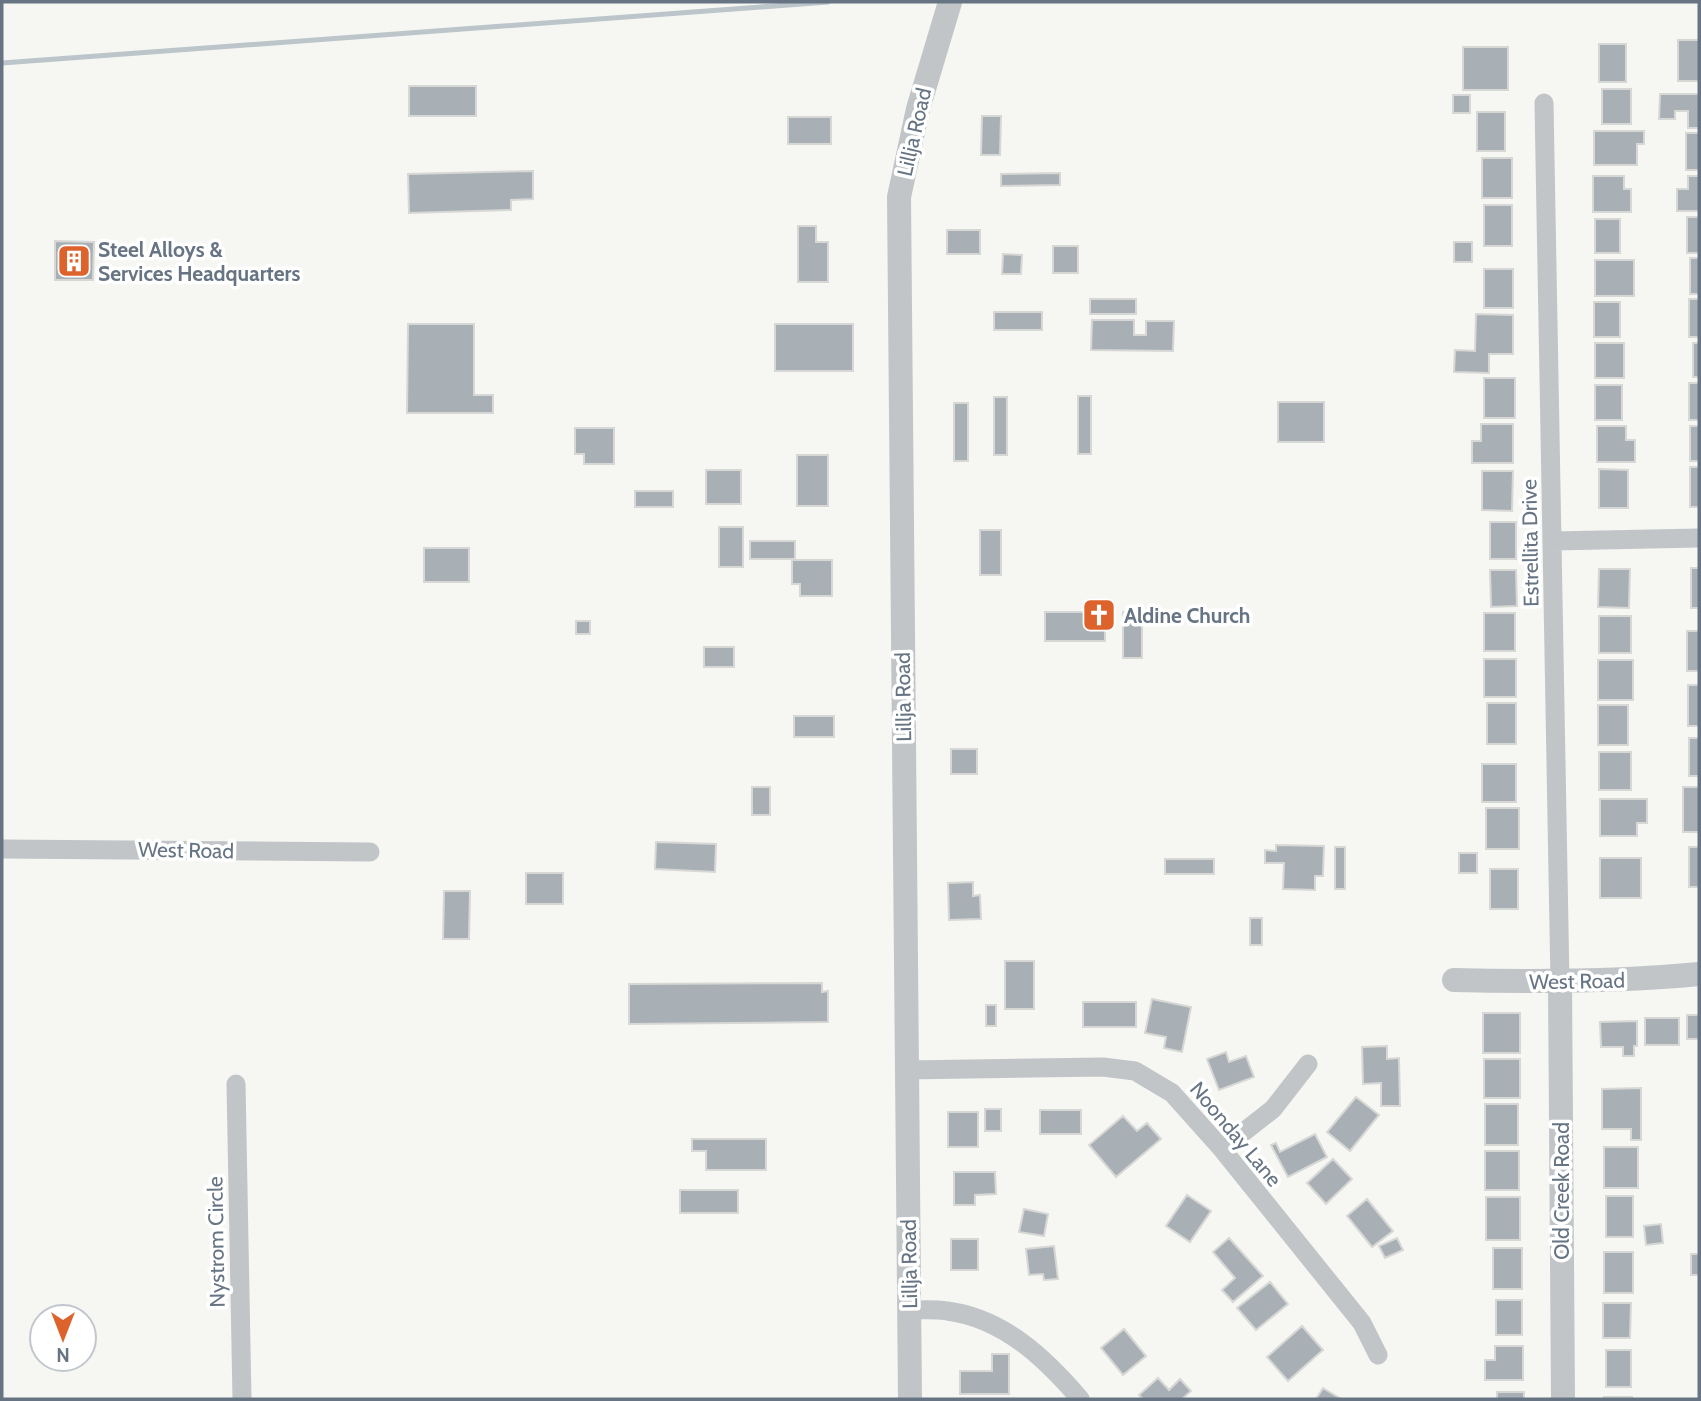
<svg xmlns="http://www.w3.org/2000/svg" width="1701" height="1401" viewBox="0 0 1701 1401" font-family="Cabin,sans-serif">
	<rect width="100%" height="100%" fill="#f6f6f3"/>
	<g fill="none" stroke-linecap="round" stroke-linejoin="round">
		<path stroke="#bbc5ca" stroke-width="5" d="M2 63 828 2"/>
	</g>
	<path fill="#a8b0b5" stroke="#d7d8d5" stroke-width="2" d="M1678 40H1699V81H1678Z
		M1599 44H1626V82H1599Z
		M1463 47H1508V90H1463Z
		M409 86H476V116H409Z
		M1602 89H1631V124H1602Z
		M1660 94H1699V128H1688V111H1675V119H1659Z
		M1453 95H1470V113H1453Z
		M1477 112H1505V151H1477Z
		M982 116H1001L1000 155H981Z
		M788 117H831V144H788Z
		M1594 131H1644V144H1637V165H1594Z
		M1686 133H1699V170H1686Z
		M1482 158H1512V198H1482Z
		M533 171V199L511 200V210L409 213 408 174Z
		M1060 173V185L1001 186V174Z
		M1593 176H1624V189H1631V212H1593Z
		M1688 176H1699V211H1677V189H1688Z
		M1484 205H1512V246H1484Z
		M1687 217H1699V253H1687Z
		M1595 219H1620V253H1595Z
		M798 226H816V242H828V282H798Z
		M947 230H980V254H947Z
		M55 241 94 242 93 280H55Z
		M1454 242H1472V262H1454Z
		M1053 246H1078V273H1053Z
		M1003 254 1022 255 1021 274H1002Z
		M1690 258H1699V294H1690Z
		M1595 260H1634V296H1595Z
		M1484 269H1513V308H1484Z
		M1090 299H1136V314H1090Z
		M1689 299H1699V337H1689Z
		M1594 302H1620V337H1594Z
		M994 312H1042V330H994Z
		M1476 314 1513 315V354H1489V373L1454 372 1455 350 1475 351Z
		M1092 320H1134V335H1146V321H1174L1173 351 1091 350Z
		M408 324H474V395H493V413H407Z
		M775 324H853V371H775Z
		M1595 343H1624V378H1595Z
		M1693 343H1699V377H1693Z
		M1484 378H1515V418H1484Z
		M1689 383H1699V420H1689Z
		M1595 385H1622V420H1595Z
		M1078 396H1091V454H1078Z
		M994 397H1007V455H994Z
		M1278 402H1324V442H1278Z
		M954 403H968V461H954Z
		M1481 424H1513V463H1472V441H1481Z
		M1597 426H1626V440H1635V462H1597Z
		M1690 426H1699V461H1690Z
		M575 428H614V464H584V454H575Z
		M797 455H828V506H797Z
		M1690 467H1699V507H1690Z
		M1599 469 1628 470V508H1599Z
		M706 470H741V504H706Z
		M1482 471H1513L1512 511 1482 510Z
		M635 491H673V507H635Z
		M1490 522H1516V559H1490Z
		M719 527H743V567H719Z
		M980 530H1001V575H980Z
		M750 541H795V559H750Z
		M424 548H469V582H424Z
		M792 560H832V596H800V584H792Z
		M1691 568H1699V608H1691Z
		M1599 569H1630L1629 608 1598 607Z
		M1490 570H1516L1517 606 1491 607Z
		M1045 612H1105V641H1045Z
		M1123 612H1142V658H1123Z
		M1484 613H1515V651H1484Z
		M1599 616H1631V653H1599Z
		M576 621H590V634H576Z
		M1687 631H1699V671H1687Z
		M704 647H734V667H704Z
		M1484 659H1516V697H1484Z
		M1598 660H1633V700H1598Z
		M1688 685H1699V726H1688Z
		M1487 703H1516V744H1487Z
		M1598 705H1628V745H1598Z
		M794 716H834V737H794Z
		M1689 738H1699V776H1689Z
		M951 749H977V774H951Z
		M1599 752H1631V790H1599Z
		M1482 764H1516V802H1482Z
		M752 787H770V815H752Z
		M1683 787H1699V832H1683Z
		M1600 799H1647V823H1637V836H1600Z
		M1486 808H1519V849H1486Z
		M656 842 716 844 715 872 655 869Z
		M1276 845 1324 846 1323 876H1315V890L1283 889 1284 863H1265V850L1276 851Z
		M1335 847H1345V889H1335Z
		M1689 847H1699V887H1689Z
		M1459 853H1477V873H1459Z
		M1600 858H1641V898H1600Z
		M1165 859H1214V874H1165Z
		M1490 869H1518V909H1490Z
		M526 873H563V904H526Z
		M973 882V896L980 895 981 919 949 920 948 883Z
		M444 891H470L469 939H443Z
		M1250 918H1262V945H1250Z
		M1005 961H1034V1009H1005Z
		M822 983V992L828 991V1022L629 1024V984Z
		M1152 999 1191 1007 1182 1052 1164 1048 1166 1037 1145 1033Z
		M1083 1002H1136V1027H1083Z
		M986 1005H996V1026H986Z
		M1483 1013H1520V1053H1483Z
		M1687 1015H1699V1039H1687Z
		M1645 1018H1679V1045H1645Z
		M1637 1021V1046H1634V1056H1623V1047H1601L1600 1022Z
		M1387 1046V1059L1399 1058 1400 1106H1381V1083L1363 1084 1362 1047Z
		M1226 1052 1229 1062 1246 1056 1254 1077 1219 1090 1207 1059Z
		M1484 1059H1520V1098H1484Z
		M1641 1088V1140H1631V1129H1602V1089Z
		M1356 1097 1379 1115 1350 1151 1327 1132Z
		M1485 1104H1518V1145H1485Z
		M985 1109H1001V1131H985Z
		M1040 1110H1081V1134H1040Z
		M948 1112H978V1147H948Z
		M1123 1116 1137 1131 1147 1123 1161 1139 1116 1177 1089 1145Z
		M1315 1134 1327 1157 1288 1177 1271 1145 1276 1143 1280 1152Z
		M692 1139H766V1170H706V1151H692Z
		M1604 1147H1638V1188H1604Z
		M1485 1151H1519V1190H1485Z
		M1333 1159 1352 1179 1326 1204 1307 1183Z
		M954 1172H995L996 1194 975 1195V1205H954Z
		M680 1190H738V1213H680Z
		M1187 1195 1211 1211 1190 1242 1166 1226Z
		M1606 1196H1633V1237H1606Z
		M1486 1197H1520V1240H1486Z
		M1367 1199 1393 1231 1372 1247 1347 1216Z
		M1024 1209 1048 1214 1044 1236 1019 1232Z
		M1661 1224 1663 1243 1646 1245 1644 1226Z
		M1229 1238 1263 1276 1233 1302 1222 1290 1235 1278 1213 1252Z
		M1397 1238 1403 1250 1385 1258 1379 1246Z
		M951 1239H978V1270H951Z
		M1054 1246 1058 1279 1044 1280 1043 1274 1029 1275 1026 1249Z
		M1493 1248H1522V1289H1493Z
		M1604 1252H1633V1293H1604Z
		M1691 1254H1699V1275H1691Z
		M1270 1282 1288 1304 1256 1330 1237 1308Z
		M1496 1300H1522V1335H1496Z
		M1603 1303H1631L1630 1338H1603Z
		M1302 1326 1323 1350 1288 1381 1267 1357Z
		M1124 1329 1146 1356 1123 1375 1101 1348Z
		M1495 1346H1523V1380H1485V1360H1495Z
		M1606 1350H1631V1387H1606Z
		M992 1354H1009V1394H960V1371H992Z
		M1158 1378 1169 1390 1180 1379 1191 1391 1182 1399H1143L1139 1395Z
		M1323 1388 1341 1399H1316Z
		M1497 1392H1524V1399H1497Z
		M1604 1397H1632V1399H1604Z"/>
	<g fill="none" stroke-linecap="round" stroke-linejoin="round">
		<path stroke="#c1c5c8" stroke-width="19" d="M1544 103 1560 983
			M1553 541 1699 538
			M2 849 370 852
			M906 1070 1103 1067 1135 1071 1172 1093 1222 1149 1362 1323 1378 1355
			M236 1084 242 1399
			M1222 1149 1273 1109 1308 1064
			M909 1310C922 1310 935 1309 947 1311 1003 1318 1045 1358 1080 1399"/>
		<path stroke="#c1c5c8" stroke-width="24" d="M1454 980C1536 982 1617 982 1699 974
			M1560 983 1563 1399
			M910 1399 899 197 918 109 950 2"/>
	</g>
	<defs>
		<symbol id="building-square" viewBox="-11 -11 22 22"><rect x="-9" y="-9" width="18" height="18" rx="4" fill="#dd632c" stroke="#fff"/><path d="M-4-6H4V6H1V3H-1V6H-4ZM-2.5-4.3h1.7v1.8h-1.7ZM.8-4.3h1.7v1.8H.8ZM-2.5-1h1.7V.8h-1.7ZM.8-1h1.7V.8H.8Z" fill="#fff"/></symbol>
		<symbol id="church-square" viewBox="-11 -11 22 22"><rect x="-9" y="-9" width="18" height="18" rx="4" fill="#dd632c" stroke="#fff"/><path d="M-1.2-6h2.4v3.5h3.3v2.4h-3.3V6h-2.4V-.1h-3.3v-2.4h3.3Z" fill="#fff"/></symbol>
	</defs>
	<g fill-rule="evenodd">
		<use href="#building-square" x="55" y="242" width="38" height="38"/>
		<use href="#church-square" x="1080" y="596" width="38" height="38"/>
	</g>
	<g text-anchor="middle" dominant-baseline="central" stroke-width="7" stroke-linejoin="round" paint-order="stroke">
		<g font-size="21" fill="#667483" stroke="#fff">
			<text transform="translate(914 132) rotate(-77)">Lillja Road</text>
			<text transform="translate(1530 543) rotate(-91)">Estrellita Drive</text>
			<text transform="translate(903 697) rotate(-91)">Lillja Road</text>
			<text transform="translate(186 850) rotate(1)">West Road</text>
			<text transform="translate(1577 981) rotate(-1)">West Road</text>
			<text transform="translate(1236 1134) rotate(50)">Noonday Lane</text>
			<text transform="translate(1561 1191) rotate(-90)">Old Creek Road</text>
			<text transform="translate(216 1242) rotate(-91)">Nystrom Circle</text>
			<text transform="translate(909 1264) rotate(-91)">Lillja Road</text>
		</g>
		<g font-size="21" font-weight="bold" fill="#667483" stroke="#fff" text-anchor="start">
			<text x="98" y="249">Steel Alloys &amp;<tspan x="98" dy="24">Services Headquarters</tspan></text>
			<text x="1124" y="615">Aldine Church</text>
		</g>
	</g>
	<rect width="1701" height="1401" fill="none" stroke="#667483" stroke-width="7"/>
	<g transform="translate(63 1338) rotate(180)"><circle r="33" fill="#ffffff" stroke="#c2c7cd" stroke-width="2"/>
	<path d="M0-5L12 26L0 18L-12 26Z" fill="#dd632c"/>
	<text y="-10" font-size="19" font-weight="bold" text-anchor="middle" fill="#667483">N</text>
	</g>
</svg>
